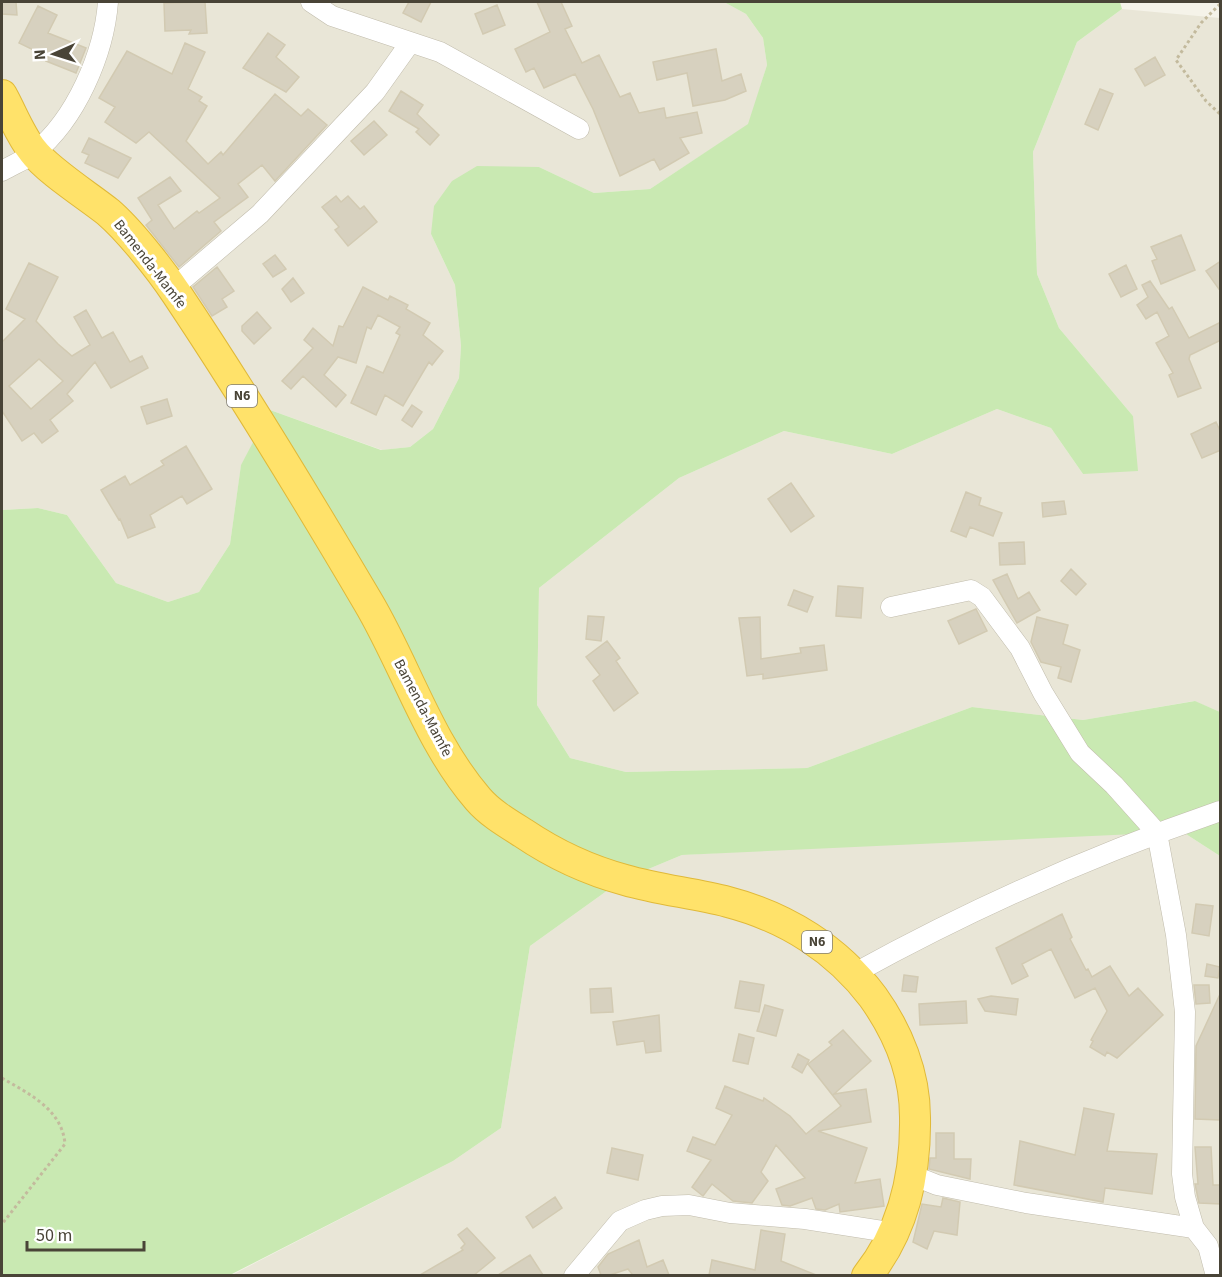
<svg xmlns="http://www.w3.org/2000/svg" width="1222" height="1277" viewBox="0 0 1222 1277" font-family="'Source Sans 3',sans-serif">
	<rect width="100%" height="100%" fill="#f5f3e9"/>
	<path fill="#e9e6d7" d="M2 2H724L746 14 763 38 767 65 749 124 650 189 594 193 539 167 431 234 455 285 461 346 459 378 433 429 410 447 382 450 270 410 241 466 230 544 199 592 168 602 116 583 67 515 38 508 2 510Z
		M1122 9 1220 18V712L1194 701 1083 720 972 707 807 768 626 772 570 758 537 705 539 588 679 478 784 431 892 454 997 409 1051 428 1083 474 1133 416 1059 328 1037 274 1033 152 1077 42Z
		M1175 827 1220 856V1275L230 1276 453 1161 501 1128 530 946 622 880 682 855Z"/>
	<path fill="#c9e9b2" d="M724 2H1120L1122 9 1077 42 1033 152 1037 274 1059 328 1133 416 1138 471 1083 474 1051 428 997 409 892 454 784 431 679 478 539 588 537 705 570 758 626 772 807 768 972 707 1083 720 1195 701 1220 712V856L1175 827 1157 833 682 855 622 880 530 946 501 1128 453 1161 230 1275 2 1276V510L38 508 67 515 116 583 168 602 199 592 230 544 241 465 270 410 381 450 410 447 433 429 459 378 461 346 455 285 431 234 434 206 452 181 477 166 539 167 594 193 650 189 748 124 767 65 763 38 746 14Z"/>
	<path fill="#d7d1bf" stroke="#d2cab2" stroke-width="1.5" fill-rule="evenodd" d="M2 2H16L17 15 2 14Z
		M205 2 207 33 189 34 191 30 165 31 164 3Z
		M409 2H431L421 22 403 13Z
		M537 2H561L572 26 565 29 582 63 599 55 620 97 630 93 639 113 664 108 666 118 697 112 702 133 680 138 689 153 660 170 654 159 620 176 593 109 575 74 544 88 534 68 526 72 515 49 550 32Z
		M497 5 505 25 483 34 475 14Z
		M38 6 57 15 48 33 86 48 76 73 46 61 48 57 19 43Z
		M268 33 285 45 276 57 299 77 286 92 243 68Z
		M185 43 205 52 188 89 202 97 199 101 207 106 186 141 208 164 221 152 223 155 275 94 301 116 308 109 327 125 275 181 262 165 238 184 248 197 214 222 221 231 179 267 146 225 152 220 138 198 170 177 181 191 158 205 174 229 197 211 199 213 220 198 149 132 136 143 105 122 115 107 99 98 127 51 172 74Z
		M716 49 722 81 741 74 746 91 725 100 693 106 687 73 657 80 653 62Z
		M1155 57 1165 75 1145 86 1135 69Z
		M1100 89 1113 94 1098 130 1085 124Z
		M401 91 423 105 417 114 439 135 430 145 416 132 419 129 389 111Z
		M374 121 387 135 364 155 351 141Z
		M89 138 131 158 118 178 85 163 89 155 82 152Z
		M336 196 341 202 348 196 360 209 364 206 377 222 348 246 335 230 339 227 322 207Z
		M1181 235 1195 270 1161 284 1152 261 1157 259 1151 247Z
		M275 255 286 269 273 277 263 264Z
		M1221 261V292L1206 271Z
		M29 263 58 277 36 321 58 344 72 356 90 345 74 317 86 310 102 338 113 332 130 362 142 356 148 368 111 388 95 362 67 394 73 401 50 420 58 431 42 443 34 433 22 441 2 411V342L25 319 6 309ZM39 359 63 381 31 409 9 386Z
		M1126 265 1137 289 1121 297 1109 274Z
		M217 267 234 291 222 299 227 307 212 316 193 287Z
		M293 278 304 293 291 302 282 289Z
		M1150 281 1169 309 1172 307 1189 338 1221 322V340L1190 355 1189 359 1201 388 1178 397 1169 375 1173 373 1156 343 1169 336 1157 312 1146 319 1137 305 1148 297 1142 285Z
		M363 287 388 300 390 296 408 305 406 309 430 323 423 335 443 351 432 365 429 362 403 406 385 395 376 415 351 403 367 366 383 373 400 335 396 333 400 327 378 315 371 329 367 327 356 363 338 357 324 375 346 395 336 407 303 376 291 389 282 381 313 348 304 340 313 328 333 346 339 326 343 327Z
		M257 312 271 328 254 344 242 331V326Z
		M167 399 172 416 147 424 141 407Z
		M412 405 422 412 412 427 402 420Z
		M1216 422 1221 433V450L1202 458 1191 434Z
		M186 446 212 489 187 504 182 496 150 515 155 527 128 538 120 519 119 520 101 490 125 476 130 485 164 465 161 461Z
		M791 483 814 516 791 532 768 499Z
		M966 492 981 498 979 505 1002 513 993 536 970 527 966 537 951 531Z
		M1064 501 1066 514 1043 517 1042 503Z
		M1024 542 1025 564 1000 565 999 543Z
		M1071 569 1086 584 1076 595 1061 581Z
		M1007 574 1018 599 1029 592 1040 610 1017 623 993 580Z
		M838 586 863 588 861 618 836 616Z
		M794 590 813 597 807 612 788 605Z
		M976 609 987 631 959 644 948 621Z
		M588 616 604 617 601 641 586 639Z
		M760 617 761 659 801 653 800 648 824 645 827 670 763 679V674L747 676 739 618Z
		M1037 617 1068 625 1063 644 1080 650 1071 682 1058 678 1061 667 1041 662 1031 642Z
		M607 641 620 658 616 661 638 693 614 711 593 681 600 675 586 657Z
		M1196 904 1213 906 1209 936 1192 933Z
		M1062 914 1072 937 1070 939 1086 970 1088 969 1092 977 1110 966 1129 996 1138 988 1163 1015 1117 1058 1107 1052 1105 1056 1090 1047 1093 1041 1091 1040 1107 1011 1095 988 1075 998 1051 949 1022 964 1028 976 1012 984 996 948Z
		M1207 964 1220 967 1218 978 1205 976Z
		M904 975 918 977 916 992 902 991Z
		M740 981 764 985 759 1012 735 1008Z
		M1194 985H1209L1210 1003 1196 1004Z
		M611 988 613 1012 591 1013 590 989Z
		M1221 992 1220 1120 1195 1119 1196 1046Z
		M991 996 1018 999 1016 1015 985 1011 978 999Z
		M966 1001 967 1023 920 1025 919 1004Z
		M765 1005 783 1010 776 1036 757 1031Z
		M659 1015 661 1051 646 1053 644 1041 617 1045 613 1022Z
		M843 1030 871 1061 834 1094 866 1089 871 1122 818 1131 867 1148 855 1183 880 1179 884 1206 840 1212 839 1204 825 1210 816 1209 812 1198 790 1206 782 1205 776 1189 805 1178 776 1145 761 1172 768 1181 752 1203 733 1201 712 1184 703 1196 692 1187 711 1160 687 1151 693 1137 715 1145 732 1115 716 1108 725 1086 763 1101 764 1098 790 1116 806 1134 841 1106 808 1064 832 1045 829 1042Z
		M739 1034 754 1038 748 1064 733 1061Z
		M798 1054 809 1060 802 1073 792 1067Z
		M1084 1108 1114 1114 1107 1151 1157 1154 1152 1194 1105 1188 1103 1202 1014 1185 1020 1141 1075 1155Z
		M936 1133H954V1159H971L970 1179 929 1169 930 1158H936Z
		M1195 1147H1211L1213 1185H1221V1204L1199 1203 1195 1184H1198Z
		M612 1148 643 1155 638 1180 607 1173Z
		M555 1197 562 1208 533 1228 526 1217Z
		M943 1198 960 1202 957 1235 934 1231 927 1249 913 1242 922 1204 941 1207Z
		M467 1228 495 1258 474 1275H420L463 1250 461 1248 465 1244 458 1235Z
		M761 1230 785 1234 781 1261 816 1275H709L712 1260 755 1270Z
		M639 1240 647 1267 663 1260 669 1275H628L632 1274 628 1269 610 1275H601L598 1267 608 1254Z
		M530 1255 543 1275H498Z"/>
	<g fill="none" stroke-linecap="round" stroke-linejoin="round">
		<defs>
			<path id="minor" d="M311 2 332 16 440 52 579 129
				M2 171C12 165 25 160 34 153 76 119 104 54 108 2
				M173 288 260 214 375 92 410 43
				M891 607 971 590 982 597 1020 648 1043 693 1080 753 1114 785 1157 833 1176 935 1185 1012 1182 1174 1185 1197 1194 1228
				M855 973C971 909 1095 854 1220 811
				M912 1175 937 1185 1026 1203 1194 1228 1208 1246 1216 1276
				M574 1276 620 1221 645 1210 662 1206 689 1205 730 1213 805 1219 895 1233"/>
			<path id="highway" d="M2 95C12 113 20 135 33 151 47 170 88 196 108 212 129 230 160 269 176 293 243 393 306 497 368 602 406 666 428 741 478 799 490 813 507 823 523 833 554 854 588 870 625 880 659 890 694 893 728 902 786 917 837 949 873 997 898 1032 915 1074 915 1117 916 1174 903 1231 867 1276"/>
		</defs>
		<use href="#minor" stroke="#c1bcac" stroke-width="21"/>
		<use href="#highway" stroke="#e0b939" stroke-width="32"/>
		<path stroke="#c3ba9d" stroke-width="3" stroke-dasharray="3 3" stroke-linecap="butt" d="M1220 4 1201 23 1176 60 1206 101 1220 114
			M2 1078C29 1094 62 1109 65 1144L2 1224"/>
		<use href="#minor" stroke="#fff" stroke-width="20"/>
		<use href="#highway" stroke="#ffe26a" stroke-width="30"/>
	</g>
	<g text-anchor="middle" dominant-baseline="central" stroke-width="6" stroke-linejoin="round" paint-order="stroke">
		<g fill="#fff" stroke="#807c73" stroke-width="1.5">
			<rect x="227" y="385" width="30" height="22" rx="4.5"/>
			<rect x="802" y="931" width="30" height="22" rx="4.5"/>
		</g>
		<g font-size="14" font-weight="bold" fill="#494437">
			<text x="242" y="396">N6</text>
			<text x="817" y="942">N6</text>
		</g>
		<g font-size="15" fill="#494437" stroke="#fff">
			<text transform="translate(150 264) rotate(52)">Bamenda-Mamfe</text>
			<text transform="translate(423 708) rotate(62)">Bamenda-Mamfe</text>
		</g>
	</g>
	<rect width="1222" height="1277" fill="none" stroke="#494437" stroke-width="6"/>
	<g transform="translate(54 54) rotate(267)" stroke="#ffffff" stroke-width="4.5" paint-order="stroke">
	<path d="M0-4.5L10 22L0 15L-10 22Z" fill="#494437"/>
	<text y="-9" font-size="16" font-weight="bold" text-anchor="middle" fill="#494437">N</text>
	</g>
	<path d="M27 1241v9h117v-9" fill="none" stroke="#494437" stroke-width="3"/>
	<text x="36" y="1241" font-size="18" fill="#494437" stroke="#ffffff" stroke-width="4.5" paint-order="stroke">50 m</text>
</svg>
